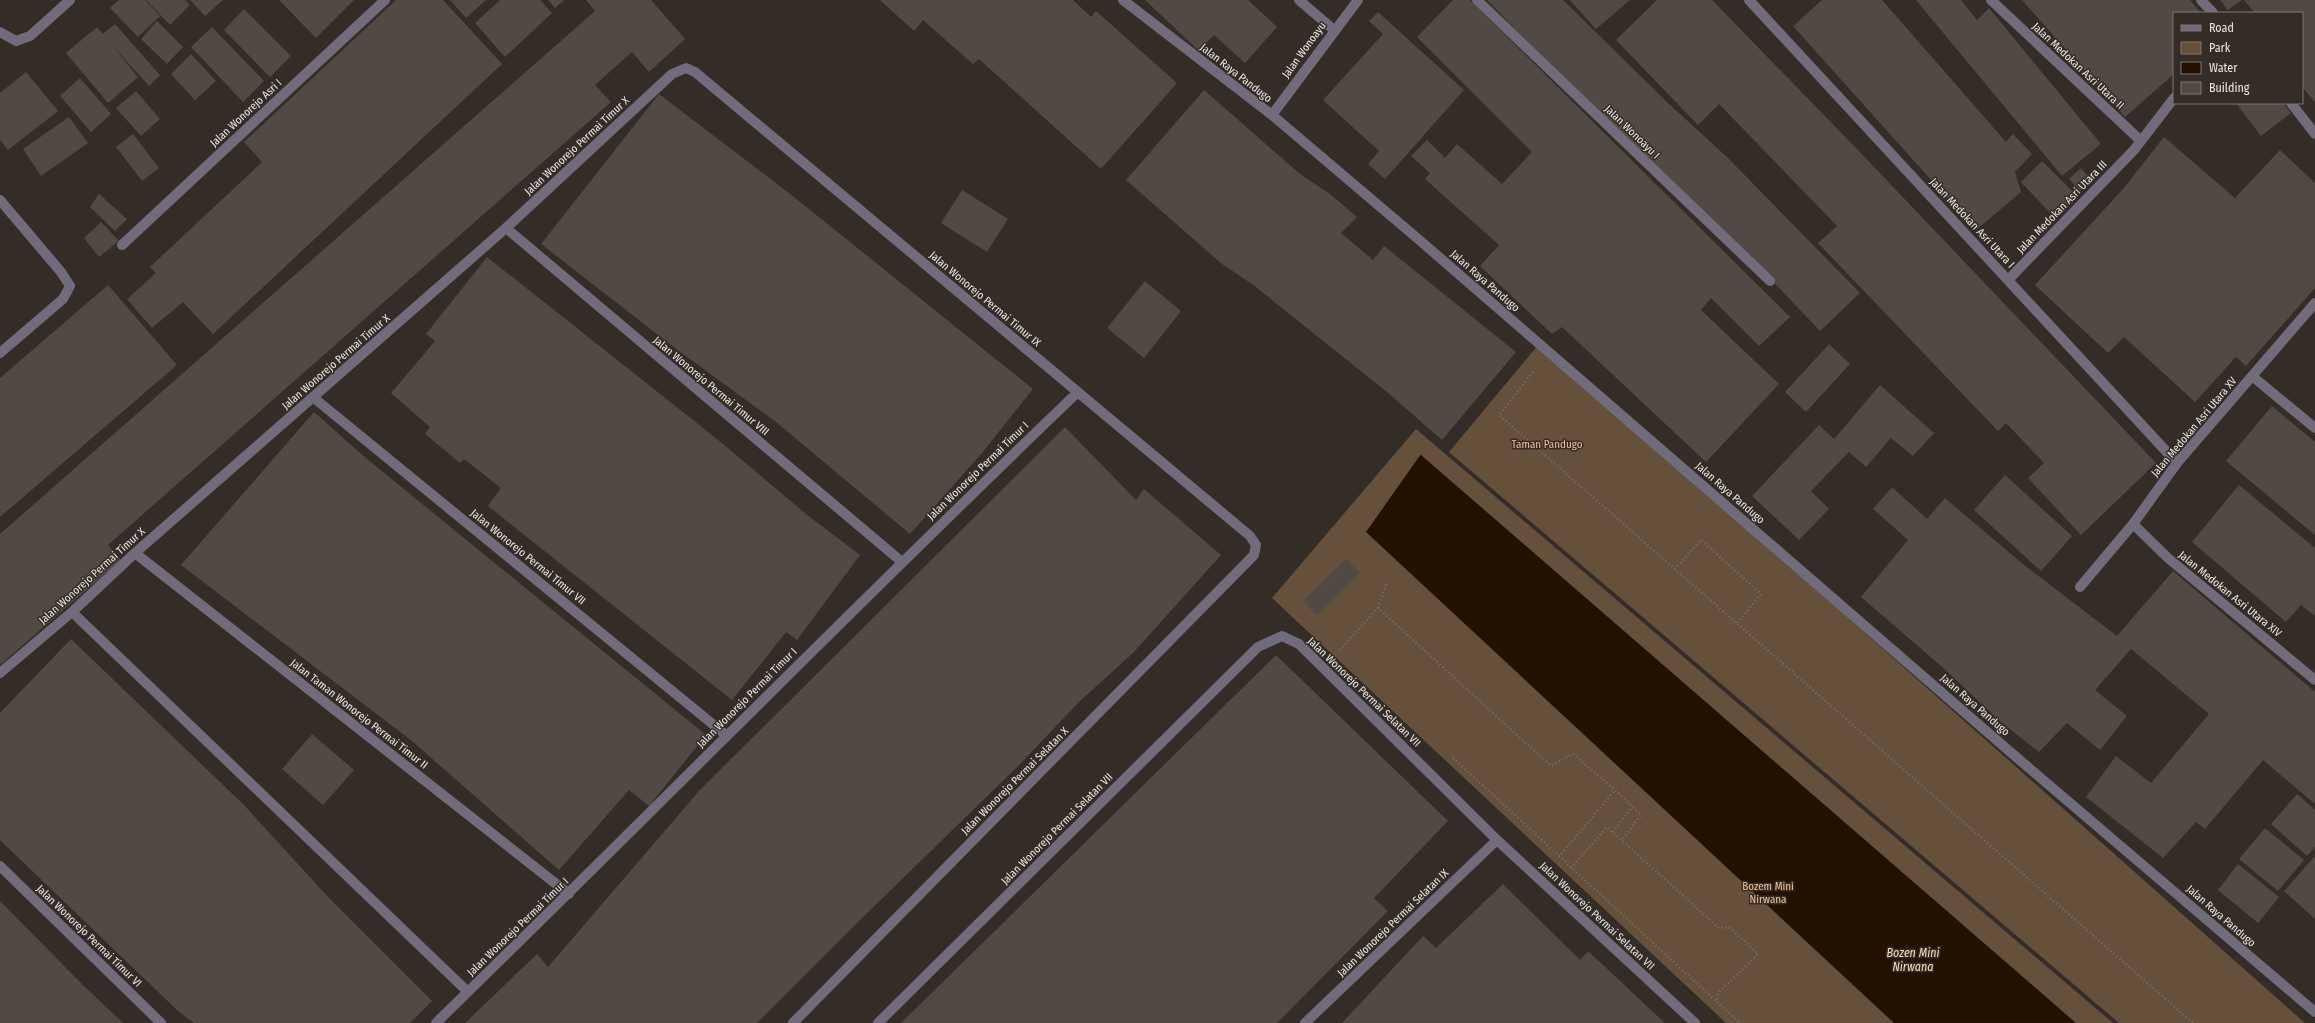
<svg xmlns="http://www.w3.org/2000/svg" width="2315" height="1023" viewBox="0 0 2315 1023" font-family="'Fira Sans Condensed',sans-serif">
	<rect width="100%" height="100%" fill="#342d27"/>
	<path fill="#65503c" d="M1539 344 2305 1023H2119L1449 452Z
		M1416 429 2113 1023H1726L1272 598Z"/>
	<path fill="#231100" d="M1421 454V455L2076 1023H1894L1366 532Z"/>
	<path fill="#514a44" d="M119 0H145L160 16 138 37 110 8Z
		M146 0H185L190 5 170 25Z
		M190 0H223L205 16Z
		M279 0H354L316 38Z
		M396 0H443L502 64 213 334 183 302 152 328 127 299 156 273 150 267 262 162 244 142Z
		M450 0H486L466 18Z
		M500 0H540L552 13 505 57 475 23Z
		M548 0H564L555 8Z
		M586 0H651L685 39 649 72 632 52 595 85 611 102 108 545 121 560 0 665V534L595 11Z
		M880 0H1073L1091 17 1096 11 1177 83 1101 169 979 59 973 64 923 20 914 31Z
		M1145 0H1248L1277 27 1245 63 1214 35 1199 51Z
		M1453 0H1470L1790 317 1759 346 1711 298 1701 310 1779 384 1706 462 1562 327 1552 334 1480 266 1499 245 1425 179 1430 173 1411 156 1427 140 1445 158 1457 144 1502 184 1532 152 1417 37Z
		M1487 0H1563L1668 103 1727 157 1860 293 1820 331 1744 251 1542 57Z
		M1570 0H1630L1596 29Z
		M1657 0H1712L1856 148 2156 463 2081 535 2028 478 2044 463 2006 423 1998 431 1818 243 1837 226 1719 104 1698 125 1616 40Z
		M1822 0H1882L2006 142 2013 134 2032 154 2015 172 2021 192 1976 230 1793 26Z
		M1916 0H1961L1977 20 1989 8 2101 144 2062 176Z
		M2022 0H2190L2201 13H2174V74L2125 117Z
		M2220 0H2242L2228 10Z
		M2244 0H2315V102L2302 87V13H2255Z
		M244 9 291 56 270 77 224 30Z
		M1378 12 1464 90 1385 179 1368 164 1379 151 1323 100 1383 34 1369 21Z
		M157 21 183 47 167 64 141 39Z
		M115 24 160 75 149 86 112 45 138 77 108 103 66 53 97 27 103 34Z
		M212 27 264 81 243 102 191 47Z
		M191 54 216 81 195 100 171 74Z
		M26 72 58 111 8 150 0 140V93Z
		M80 78 111 114 91 132 60 96Z
		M1204 90 1300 174 1330 194 1357 217 1341 233 1373 260 1384 246 1516 352 1442 440 1387 392 1252 284 1222 264 1126 180Z
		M136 91 160 119 141 136 116 108Z
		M659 94 789 193 1033 389 982 453 910 534 776 422 675 348 541 244Z
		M2236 103H2283L2291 113 2261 136Z
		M69 117 88 143 41 176 23 149Z
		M133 134 159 168 142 181 116 147Z
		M2164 137 2235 198 2280 150 2315 183V288L2246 366 2236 357 2195 402 2124 337 2108 353 2035 285 2123 189Z
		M2042 161 2078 197 2056 219 2021 182Z
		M2081 168 2092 181 2080 191 2069 179Z
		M962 190 1008 219 987 252 941 223Z
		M99 194 127 219 115 231 90 207Z
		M101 222 119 241 99 257 84 238Z
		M487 257 717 439 806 514 860 555 797 640 786 632 732 700 488 506 501 488 464 459 460 463 425 434 430 427 391 393 435 341 426 334Z
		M1145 281 1181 311 1144 358 1107 328Z
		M108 285 177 365 0 517V378Z
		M1829 344 1850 364 1806 412 1785 392Z
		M1880 385 1934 433 1913 456 1891 438 1866 467 1849 452 1811 491 1829 509 1799 540 1752 496 1819 425 1834 439Z
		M2272 406 2315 442V535L2226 461Z
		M314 412 367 459 706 735 649 806 629 790 559 870 412 741 181 565Z
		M1065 427 1136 500 1144 489 1221 555 1133 653 1080 701 1021 763 852 928 757 1023H465L537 954 548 967 699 791Z
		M2005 475 2072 536 2041 571 1974 510Z
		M2239 485 2315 548V616L2301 605 2286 622 2192 542Z
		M1892 487 1927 519 1945 498 2024 565 2117 636 2173 571 2315 692V804L2263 760 2205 829 2196 822 2163 858 2086 797 2116 756 2151 783 2209 714 2131 649 2095 690 2127 716 2100 750 2067 723 2039 752 2002 723 1940 665 1861 597 1908 540 1873 509Z
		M1346 559 1360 573 1317 616 1303 601Z
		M71 639 244 805 328 897 432 1001 410 1023H194L178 1011 0 840V713Z
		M1276 655 1448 821 1374 898 1388 911 1277 1023H901Z
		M312 734 354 770 323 805 282 769Z
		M2297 794 2315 810V847L2307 856 2271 824Z
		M2265 828 2304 860 2278 891 2239 859Z
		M2315 856V919L2284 891Z
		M2238 864 2279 897 2258 923 2218 890Z
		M1503 884 1580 960 1588 951 1665 1023H1342L1423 936 1436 948Z
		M0 901 84 986 123 1023H0Z"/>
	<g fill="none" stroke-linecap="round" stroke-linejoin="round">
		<path stroke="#77726c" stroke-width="2.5" stroke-dasharray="1 3" stroke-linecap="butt" d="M1533 372 1499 415 2193 1023
			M1675 569 1701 540 1761 594 1737 623
			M1378 608 1387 582
			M1340 650 1378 608 1551 766 1573 754 1615 790
			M1453 758 1717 1002
			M1613 832 1632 807
			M1559 857 1615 790 1641 815 1622 840
			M1571 868 1607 827 1719 928 1729 927 1758 954 1718 993 1717 1002 1740 1023"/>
		<path stroke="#716c7b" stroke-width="10" d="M1123 0 1272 115 1417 238 2015 756 2315 1012
			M1299 0 1334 30
			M1477 0 1770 281
			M1749 0 2177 463
			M1991 0 2141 141 2134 150 2008 280
			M2201 0 2213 13
			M0 32 16 41 30 36 70 0
			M2291 103 2315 134
			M1272 115 1358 0
			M2141 141 2174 98
			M0 200 61 272 70 286 63 299 0 353
			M506 228 902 562
			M122 245 385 0
			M2252 376 2315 428
			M314 398 726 735
			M2133 524 2168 558 2315 680
			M135 553 569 894
			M2080 587 2133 524 2177 463 2315 303
			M72 612 468 992
			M0 673 72 612 135 553 506 228 672 74 686 68 695 72 1250 536 1256 545 1254 555 793 1023
			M0 866 161 1023
			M436 1023C651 814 861 599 1078 392
			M878 1023 1258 647 1282 636 1299 644 1497 840 1695 1023
			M1305 1023 1497 840"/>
	</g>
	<g text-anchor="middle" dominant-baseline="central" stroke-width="3" stroke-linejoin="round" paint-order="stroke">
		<g font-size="11" fill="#ebe7e3" stroke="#342d27">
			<text transform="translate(1304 50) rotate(-54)">Jalan Wonoayu</text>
			<text transform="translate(2078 66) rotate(43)">Jalan Medokan Asri Utara II</text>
			<text transform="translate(1236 73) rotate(38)">Jalan Raya Pandugo</text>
			<text transform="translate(246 113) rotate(-43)">Jalan Wonorejo Asri I</text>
			<text transform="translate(1632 132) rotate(44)">Jalan Wonoayu I</text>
			<text transform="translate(577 146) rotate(-43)">Jalan Wonorejo Permai Timur X</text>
			<text transform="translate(2062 207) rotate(-46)">Jalan Medokan Asri Utara III</text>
			<text transform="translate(1972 223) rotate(47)">Jalan Medokan Asri Utara I</text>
			<text transform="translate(1485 281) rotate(41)">Jalan Raya Pandugo</text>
			<text transform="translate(985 299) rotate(40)">Jalan Wonorejo Permai Timur IX</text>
			<text transform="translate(336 362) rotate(-41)">Jalan Wonorejo Permai Timur X</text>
			<text transform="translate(711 386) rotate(40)">Jalan Wonorejo Permai Timur VIII</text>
			<text transform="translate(2194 427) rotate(-50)">Jalan Medokan Asri Utara XV</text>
			<text transform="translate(978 471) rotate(-44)">Jalan Wonorejo Permai Timur I</text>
			<text transform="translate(1730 493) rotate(41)">Jalan Raya Pandugo</text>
			<text transform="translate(528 557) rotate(39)">Jalan Wonorejo Permai Timur VII</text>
			<text transform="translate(92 576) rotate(-42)">Jalan Wonorejo Permai Timur X</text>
			<text transform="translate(2230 594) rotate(39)">Jalan Medokan Asri Utara XIV</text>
			<text transform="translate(1364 692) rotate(44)">Jalan Wonorejo Permai Selatan VII</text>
			<text transform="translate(747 698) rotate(-45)">Jalan Wonorejo Permai Timur I</text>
			<text transform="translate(1975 705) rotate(41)">Jalan Raya Pandugo</text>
			<text transform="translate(359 714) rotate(38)">Jalan Taman Wonorejo Permai Timur II</text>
			<text transform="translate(1015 781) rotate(-45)">Jalan Wonorejo Permai Selatan X</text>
			<text transform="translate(1057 829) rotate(-45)">Jalan Wonorejo Permai Selatan VII</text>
			<text transform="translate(1597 916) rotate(43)">Jalan Wonorejo Permai Selatan VII</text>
			<text transform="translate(2221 916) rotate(41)">Jalan Raya Pandugo</text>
			<text transform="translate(1393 923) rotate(-44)">Jalan Wonorejo Permai Selatan IX</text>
			<text transform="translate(518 927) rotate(-44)">Jalan Wonorejo Permai Timur I</text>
			<text transform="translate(89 936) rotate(44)">Jalan Wonorejo Permai Timur VI</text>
		</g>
		<g font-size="11" fill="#f3c191" stroke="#342d27">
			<text x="1547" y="444">Taman Pandugo</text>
			<text x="1768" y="886">Bozem Mini<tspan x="1768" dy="13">Nirwana</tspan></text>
		</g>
		<g font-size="12" font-style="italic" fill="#fadcbf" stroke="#342d27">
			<text x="1913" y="953">Bozen Mini<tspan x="1913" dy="14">Nirwana</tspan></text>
		</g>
	</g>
	<rect x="2173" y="12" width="130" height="92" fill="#342d27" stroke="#7d7772"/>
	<rect x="2181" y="25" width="20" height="6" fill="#716c7b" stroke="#7d7772"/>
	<text x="2209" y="32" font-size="12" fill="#ebe7e3">Road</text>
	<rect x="2181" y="42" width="20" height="12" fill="#65503c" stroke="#7d7772"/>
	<text x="2209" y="52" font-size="12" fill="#ebe7e3">Park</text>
	<rect x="2181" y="62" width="20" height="12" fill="#231100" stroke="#7d7772"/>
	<text x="2209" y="72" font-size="12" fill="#ebe7e3">Water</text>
	<rect x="2181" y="82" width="20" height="12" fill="#514a44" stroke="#7d7772"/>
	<text x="2209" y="92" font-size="12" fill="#ebe7e3">Building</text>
</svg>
